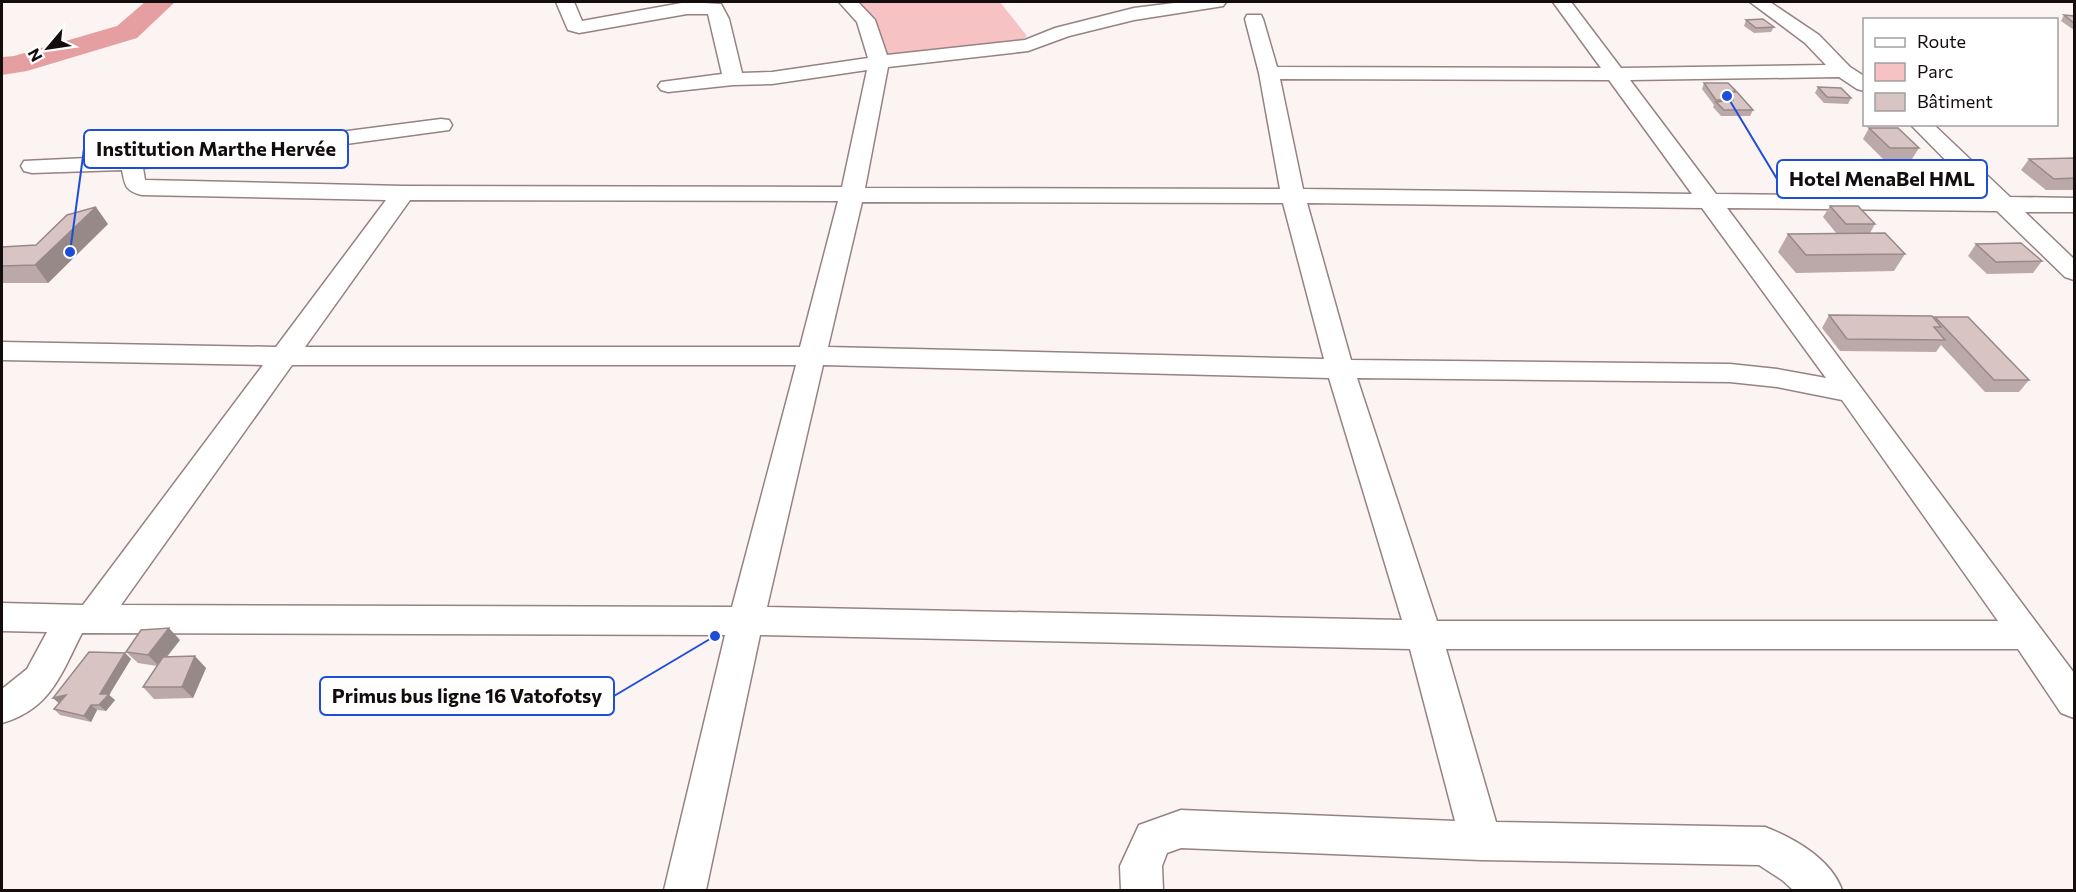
<svg xmlns="http://www.w3.org/2000/svg" width="2076" height="892" viewBox="0 0 2076 892" font-family="Commissioner,sans-serif">
	<rect width="100%" height="100%" fill="#fcf3f3"/>
	<path fill="#f7c2c3" d="M846 2H1000L1027 36 1019 43 878 61Z"/>
	<g fill="none" stroke-linecap="round" stroke-linejoin="round">
		<path fill="#e69fa0" fill-rule="evenodd" d="M145 2H175L137 38 27 71 2 75V57L14 56 117 26Z"/>
		<defs>
			<path id="minor" d="M556 2H574L582 21 687 2 721 4 729 19 742 73 772 72 868 58 857 22 839 2H858L875 20 887 55 1025 40 1055 28 1134 8 1182 2H1226L1223 6 1217 7 1134 20 1069 36 1028 51 888 67 865 188 1280 189 1259 73 1245 19 1247 15H1261L1263 19 1277 67 1601 68 1553 2H1571L1621 68 1826 65 1805 43 1750 2H1770L1819 35 1850 67 1864 76V91L1857 89 1839 77 1630 80 1716 194 1982 197 1910 124H1933L2010 197 2074 198V212H2025L2074 259V280L2065 277 1997 211 1727 208 2074 673V718L2061 713 2018 649H1446L1496 822 1765 827C1794 838 1831 859 1842 890H1793L1782 880 1759 865 1481 860 1181 848 1167 853 1162 866 1163 890H1121L1120 866 1139 825 1181 810 1455 821 1410 649 760 635 706 890H664L725 635 82 633C61 674 51 709 2 723V689L27 669 47 632 2 631V603L83 605 263 365 2 360V342L276 347 386 200 142 195C125 191 125 185 122 170L32 173 24 171 21 166 24 161 129 156 207 149 441 119 449 120 452 125 449 130 207 163 143 168 145 180 403 186 842 187 867 70 772 84 733 85 668 92 661 90 658 86 661 82 722 74 708 14H687L579 33 568 30ZM1280 79 1609 80 1692 194 1303 189ZM410 200 838 201 800 347H305ZM862 202 1283 203 1324 359 828 347ZM1307 203 1702 208 1826 378 1777 369 1730 364 1351 360ZM292 365H796L732 607 121 605ZM823 365 1329 378 1402 620 767 607ZM1357 378 1730 382 1777 387 1842 400 1998 621H1437Z"/>
		</defs>
		<use href="#minor" stroke="#968282" stroke-width="3"/>
		<use href="#minor" fill="#fff" fill-rule="evenodd"/>
	</g>
	<path fill="#bba9a9" d="M2064 15 2074 16V30L2061 21Z
		M1746 20 1774 27 1771 32 1754 33 1744 26Z
		M1704 83 1736 91 1735 92 1753 110 1750 116H1721L1713 107 1714 105 1702 89Z
		M1818 87 1851 98 1848 104 1824 103 1815 93Z
		M1869 128 1919 148 1912 159H1883L1863 139Z
		M2074 158V190H2046L2021 170 2029 159Z
		M1893 160 1938 175 1931 187 1896 185 1886 171Z
		M1871 170 1894 182 1890 188H1877L1867 176Z
		M1830 206 1875 224 1870 233 1905 254 1894 271 1796 273 1778 252 1788 234H1837L1823 217Z
		M108 224 48 283H2V247L36 245Z
		M1976 244 2042 261 2033 273 1987 274 1968 256Z
		M1829 315 1934 319 1935 317 2029 380 2019 392H1985L1941 345 1936 352 1840 351 1822 328Z
		M180 640 167 657 206 668 193 698 154 699 143 687 157 666 138 663 126 652Z
		M125 653 131 659 109 695 115 700 106 711 97 710 91 722 60 715 54 709 59 703 53 698Z"/>
	<path fill="#988989" d="M96 207 108 224 48 283 35 265Z
		M169 628 180 640 159 666 148 655Z
		M125 653 131 659 109 695 115 700 106 711 99 705 100 694Z
		M195 656 206 668 193 698 182 687Z
		M66 695 60 704 53 698Z
		M91 705 97 710 91 722 84 716Z"/>
	<path fill="#d9c4c4" stroke="#988989" stroke-width="1.5" d="M2064 15 2074 16V23Z
		M1763 19 1774 27 1756 28 1746 20Z
		M1704 83H1728L1736 91 1723 92H1737L1753 110H1724L1716 102 1734 100H1716Z
		M1818 87 1841 88 1851 98 1827 97Z
		M1869 128H1898L1919 148H1890Z
		M2074 158V178L2054 179 2029 159Z
		M1893 160 1927 162 1938 175 1904 173Z
		M1830 206H1858L1875 224H1846Z
		M96 207 35 265 2 266V247L36 245 67 215Z
		M1885 233 1905 254 1806 255 1788 234Z
		M2021 243 2042 261 1996 262 1976 244Z
		M1829 315 1932 316 1941 327H1934L1945 340 1847 339Z
		M1935 317H1968L2029 380H1994Z
		M169 628 148 655 126 652 141 630Z
		M89 652 125 653 100 694H109L99 705H91L84 716 54 709 66 695 53 698Z
		M195 656 182 687H143L163 657Z"/>
	<path fill="none" stroke="#1d4ed8" stroke-width="2" d="M70 252L84 149M1727 96L1777 179M715 636L614 696"/>
	<g fill="#1d4ed8" stroke="#fff" stroke-width="2">
		<circle cx="70" cy="252" r="6"/>
		<circle cx="1727" cy="96" r="6"/>
		<circle cx="715" cy="636" r="6"/>
	</g>
	<g fill="#fff" stroke="#1d4ed8" stroke-width="2">
		<rect x="84" y="130" width="264" height="38" rx="6"/>
		<rect x="1777" y="160" width="210" height="38" rx="6"/>
		<rect x="320" y="677" width="294" height="38" rx="6"/>
	</g>
	<g font-size="20" text-anchor="middle" font-weight="bold" fill="#140d0d">
		<text x="216" y="156">Institution Marthe Hervée</text>
		<text x="1882" y="186">Hotel MenaBel HML</text>
		<text x="467" y="703">Primus bus ligne 16 Vatofotsy</text>
	</g>
	<rect width="2076" height="892" fill="none" stroke="#140d0d" stroke-width="6"/>
	<rect x="1863" y="18" width="195" height="108" fill="#ffffff" stroke="#a19e9e" stroke-width="1.5"/>
	<rect x="1875" y="38" width="30" height="9" fill="#ffffff" stroke="#a19e9e" stroke-width="1.5"/>
	<text x="1917" y="48" font-size="18" fill="#140d0d">Route</text>
	<rect x="1875" y="63" width="30" height="18" fill="#f7c2c3" stroke="#a19e9e" stroke-width="1.5"/>
	<text x="1917" y="78" font-size="18" fill="#140d0d">Parc</text>
	<rect x="1875" y="93" width="30" height="18" fill="#d9c4c4" stroke="#a19e9e" stroke-width="1.5"/>
	<text x="1917" y="108" font-size="18" fill="#140d0d">Bâtiment</text>
	<g transform="translate(48 48) rotate(241)" stroke="#ffffff" stroke-width="4.5" paint-order="stroke">
	<path d="M0-4.5L10 22L0 15L-10 22Z" fill="#140d0d"/>
	<text y="-9" font-size="16" font-weight="bold" text-anchor="middle" fill="#140d0d">N</text>
	</g>
</svg>
